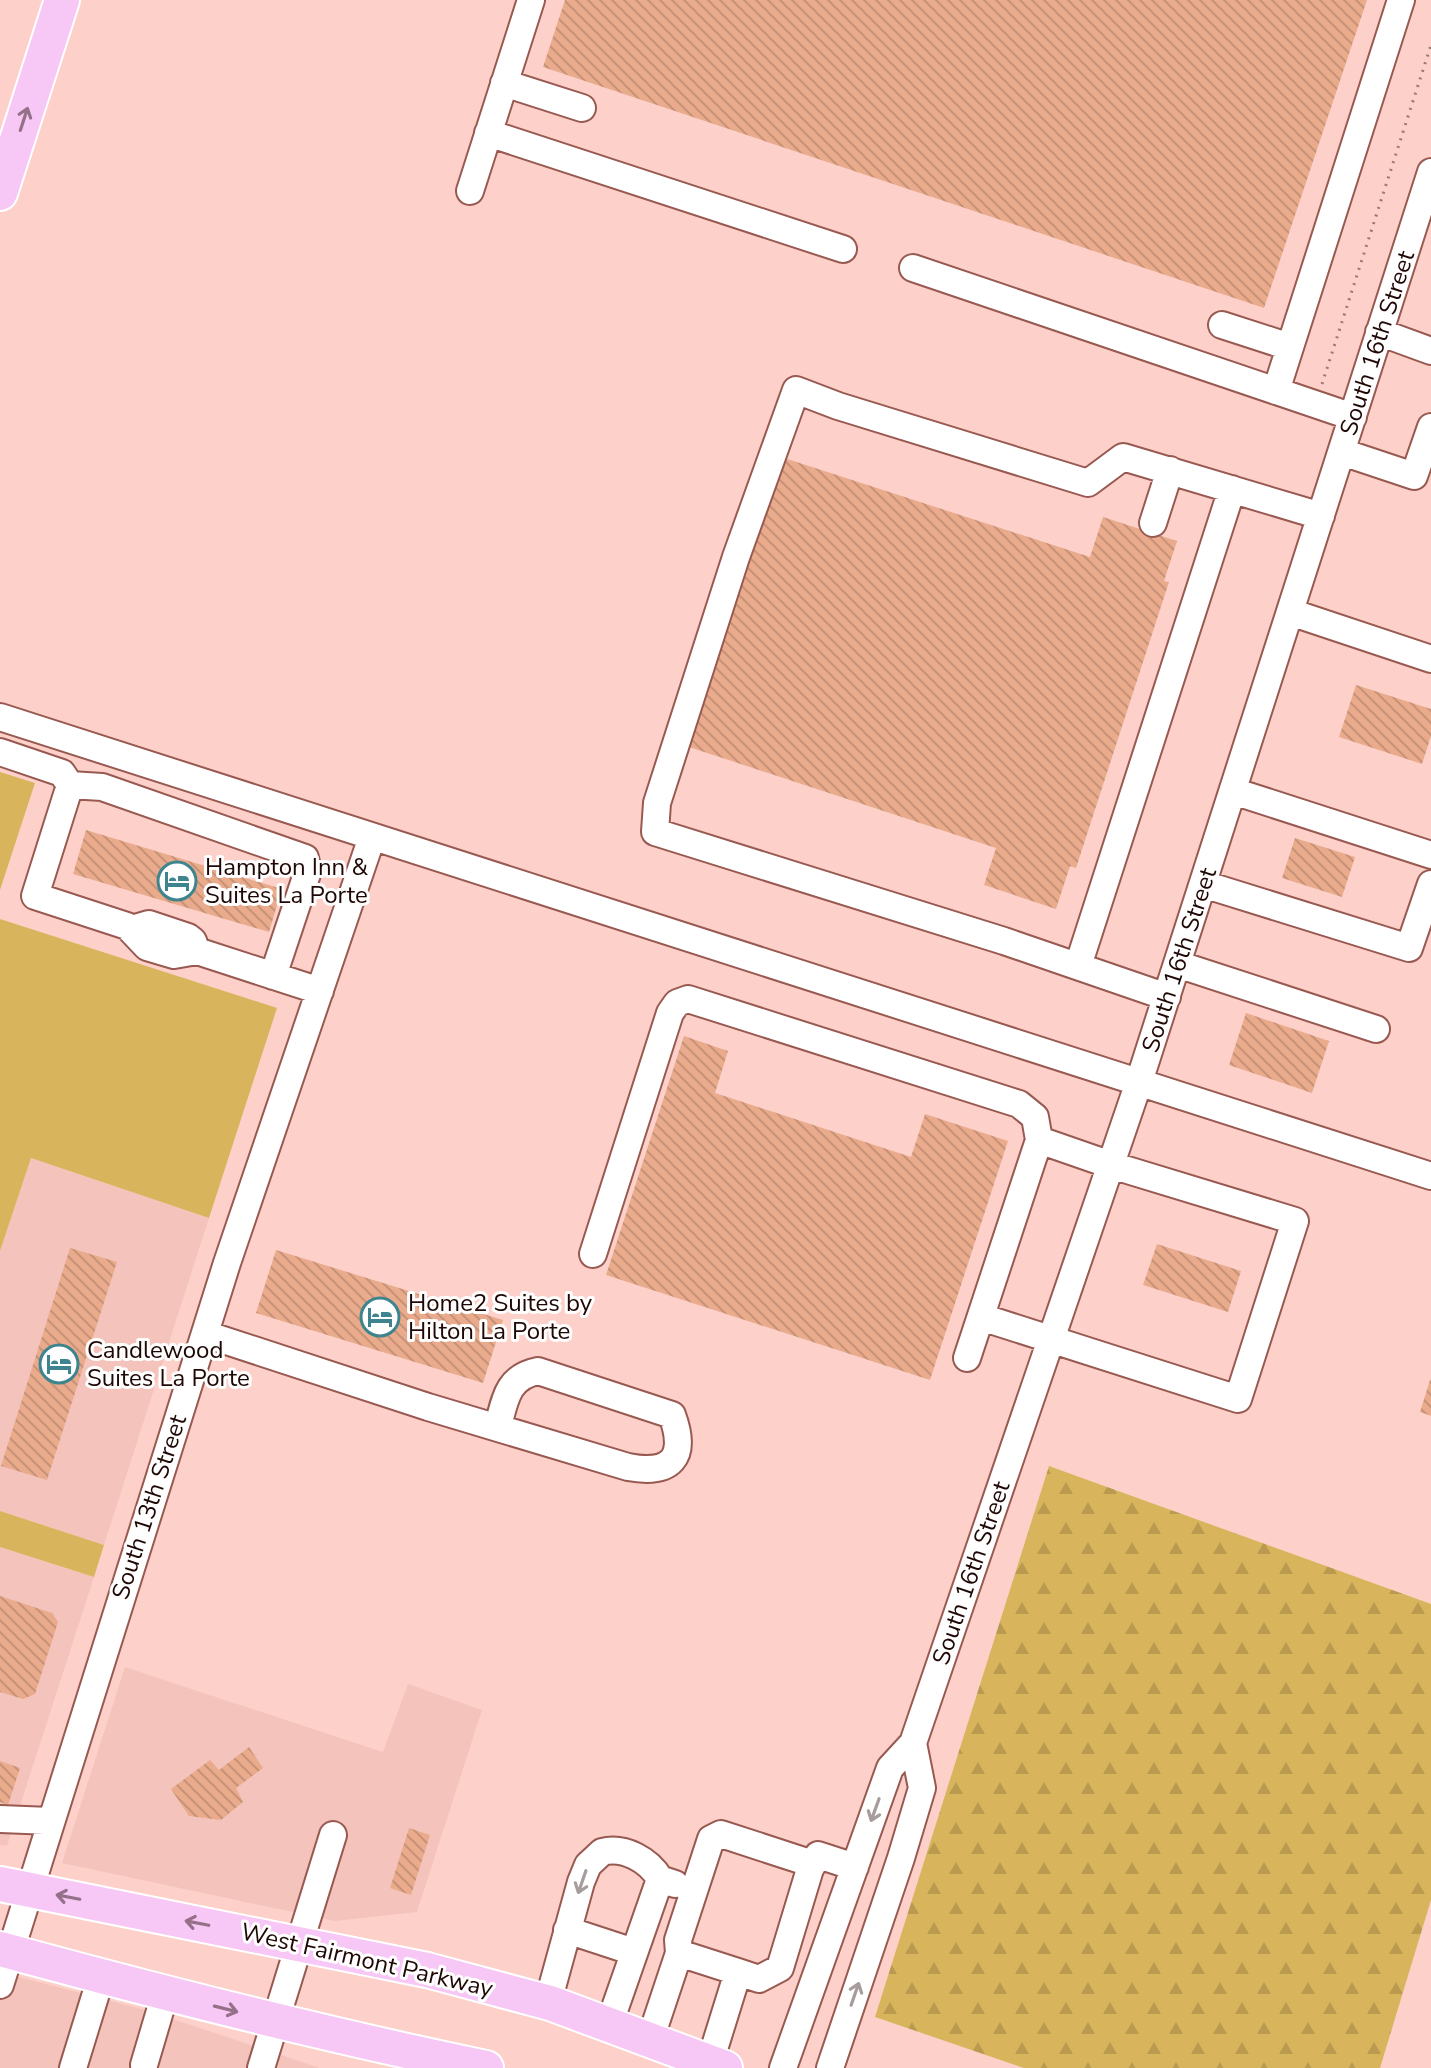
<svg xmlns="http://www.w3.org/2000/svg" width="1431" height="2068" viewBox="0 0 1431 2068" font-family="'Nunito Sans',sans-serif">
	<defs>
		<pattern id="forest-firs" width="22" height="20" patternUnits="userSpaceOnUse" patternTransform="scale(2)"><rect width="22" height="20" fill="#d8b55c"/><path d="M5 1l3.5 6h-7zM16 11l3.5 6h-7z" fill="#b99a4e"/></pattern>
		<pattern id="building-back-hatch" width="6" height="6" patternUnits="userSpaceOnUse" patternTransform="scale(2)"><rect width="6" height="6" fill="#e9ab8c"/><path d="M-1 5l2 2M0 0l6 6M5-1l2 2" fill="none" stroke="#c79277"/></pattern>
	</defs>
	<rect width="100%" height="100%" fill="#fdd1ca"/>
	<path fill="#f4c3bc" d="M31 1158 209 1218 104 1545 0 1511V1251Z
		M0 1547 94 1577 7 1846 0 1845Z
		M125 1667 383 1752 408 1684 482 1710 417 1912 335 1921 62 1863Z
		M0 1972 142 2009 320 2068H0Z"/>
	<path fill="#d8b55c" d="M0 772 35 783 0 890Z
		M0 919 277 1008 209 1218 31 1158 0 1251Z
		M0 1511 104 1545 94 1577 0 1547Z"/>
	<path fill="url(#forest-firs)" d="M1049 1466 1431 1604V1900L1380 2068H1024L875 2017Z"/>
	<path fill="url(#building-back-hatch)" d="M565 0H1367L1264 308 543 67Z
		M778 456 1090 557 1103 517 1177 541 1164 581 1169 582 1076 868 1070 866 1056 909 984 885 996 848 686 746Z
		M1356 685 1431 709V736L1422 764 1339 737Z
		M86 830 282 889 269 932 73 874Z
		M1295 838 1355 857 1342 897 1282 878Z
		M1246 1013 1329 1041 1312 1093 1229 1065Z
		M684 1036 728 1051 715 1093 911 1157 925 1114 1008 1141 930 1380 606 1275Z
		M1157 1244 1241 1271 1228 1312 1143 1285Z
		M70 1248 117 1262 47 1480 1 1466Z
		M276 1250 503 1320 483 1383 256 1313Z
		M1430 1380H1431V1416L1420 1412Z
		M0 1596 52 1613 58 1622 35 1694 23 1699 0 1692Z
		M249 1747 263 1768 236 1788 243 1802 221 1820 189 1816 171 1789 210 1760 219 1770Z
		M0 1761 20 1768 8 1805 0 1802Z
		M409 1828 430 1835 411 1895 390 1888Z"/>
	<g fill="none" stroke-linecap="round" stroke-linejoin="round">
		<defs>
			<path id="minor" d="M504 83 582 108
				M488 133 843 249
				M470 191 531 0
				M913 268 1353 417
				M1222 325 1290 347
				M1379 332 1431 351
				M1276 391 1401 0
				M1342 452 1414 476 1431 427
				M1153 523 1170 470
				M1290 612 1431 659
				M0 717 1431 1176
				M0 752 62 773 70 785 102 787 305 858 308 871 273 976
				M70 785 35 896 127 926 147 947 174 955 197 951 320 991
				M1233 791 1431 855
				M1203 884 1409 948 1431 884
				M132 929 149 924 188 937 193 941 197 951
				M1177 964 1376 1029
				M1078 966 1232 489
				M1167 997 1004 941 655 832 657 803 736 557 796 390 838 406 1088 483 1123 457 1321 516
				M593 1254 670 1013 677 1003 688 999 1019 1104 1035 1117 1039 1140 1111 1165 1295 1221 1238 1399 981 1317
				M205 1334 428 1407 628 1467C671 1475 688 1458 672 1415L538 1371C507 1377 505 1400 498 1426
				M967 1358 1039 1140
				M0 1819 51 1821
				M567 1930 634 1952
				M679 1953 678 1940 711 1839 721 1834 813 1864
				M0 1985 227 1263 372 837
				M548 2002 581 1882 588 1865 602 1852C624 1846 649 1860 660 1879
				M609 2025 660 1879 675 1884
				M650 2040 679 1953 738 1972
				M710 2062 738 1972 759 1979 780 1968 810 1869 818 1855 855 1867
				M144 2065 165 1994
				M73 2068 101 1977
				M261 2068 333 1835
				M783 2068 890 1768 913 1743 1139 1082 1431 172
				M830 2068 901 1858 922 1788 913 1743"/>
			<path id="major" d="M0 193 62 0
				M0 1884 427 1970 550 2003 725 2068
				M0 1949C161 1993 322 2034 486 2068"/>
		</defs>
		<use href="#minor" stroke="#985951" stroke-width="30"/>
		<use href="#major" stroke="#fff" stroke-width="38"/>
		<path stroke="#9d7a75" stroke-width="3" stroke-dasharray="2 6" stroke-linecap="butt" d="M1322 384 1431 45"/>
		<use href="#minor" stroke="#fff" stroke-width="26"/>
		<use href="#major" stroke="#f7c7f5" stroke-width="34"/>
	</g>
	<defs><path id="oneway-shaft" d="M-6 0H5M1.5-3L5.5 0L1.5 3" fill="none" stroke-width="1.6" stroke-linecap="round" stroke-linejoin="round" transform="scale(2)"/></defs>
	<g stroke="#957189">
		<use href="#oneway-shaft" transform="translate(24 119) rotate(-72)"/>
		<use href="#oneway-shaft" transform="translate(68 1897) rotate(-169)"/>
		<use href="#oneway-shaft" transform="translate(197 1923) rotate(-169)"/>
		<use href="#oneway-shaft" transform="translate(226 2009) rotate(14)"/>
	</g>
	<g stroke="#a59c9b">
		<use href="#oneway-shaft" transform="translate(875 1810) rotate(110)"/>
		<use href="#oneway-shaft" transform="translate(582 1882) rotate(109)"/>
		<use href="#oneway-shaft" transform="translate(855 1994) rotate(-71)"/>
	</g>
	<defs>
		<symbol id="hotel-ring" viewBox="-11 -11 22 22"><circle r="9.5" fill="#fdfefd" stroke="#3e848f" stroke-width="1.5"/><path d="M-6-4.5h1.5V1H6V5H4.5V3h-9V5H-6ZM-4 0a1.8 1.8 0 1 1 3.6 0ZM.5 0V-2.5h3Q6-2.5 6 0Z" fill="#3e848f"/></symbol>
	</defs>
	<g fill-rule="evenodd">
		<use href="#hotel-ring" x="155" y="859" width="44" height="44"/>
		<use href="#hotel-ring" x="358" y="1295" width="44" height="44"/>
		<use href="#hotel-ring" x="37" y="1342" width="44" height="44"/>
	</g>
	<g text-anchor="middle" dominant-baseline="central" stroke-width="6" stroke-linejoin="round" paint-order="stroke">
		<g font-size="24" fill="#1e0705" stroke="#fdfefd">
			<text transform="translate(1377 343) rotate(-72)">South 16th Street</text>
			<text transform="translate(1179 960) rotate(-72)">South 16th Street</text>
			<text transform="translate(149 1507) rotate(-72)">South 13th Street</text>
			<text transform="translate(971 1573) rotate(-71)">South 16th Street</text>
			<text transform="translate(367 1960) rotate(13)">West Fairmont Parkway</text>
		</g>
		<g font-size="24" fill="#1e0705" stroke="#fdfefd" text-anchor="start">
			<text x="205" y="867">Hampton Inn &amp;<tspan x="205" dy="28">Suites La Porte</tspan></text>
			<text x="408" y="1303">Home2 Suites by<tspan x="408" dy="28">Hilton La Porte</tspan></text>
			<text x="87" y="1350">Candlewood<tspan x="87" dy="28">Suites La Porte</tspan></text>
		</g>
	</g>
</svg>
